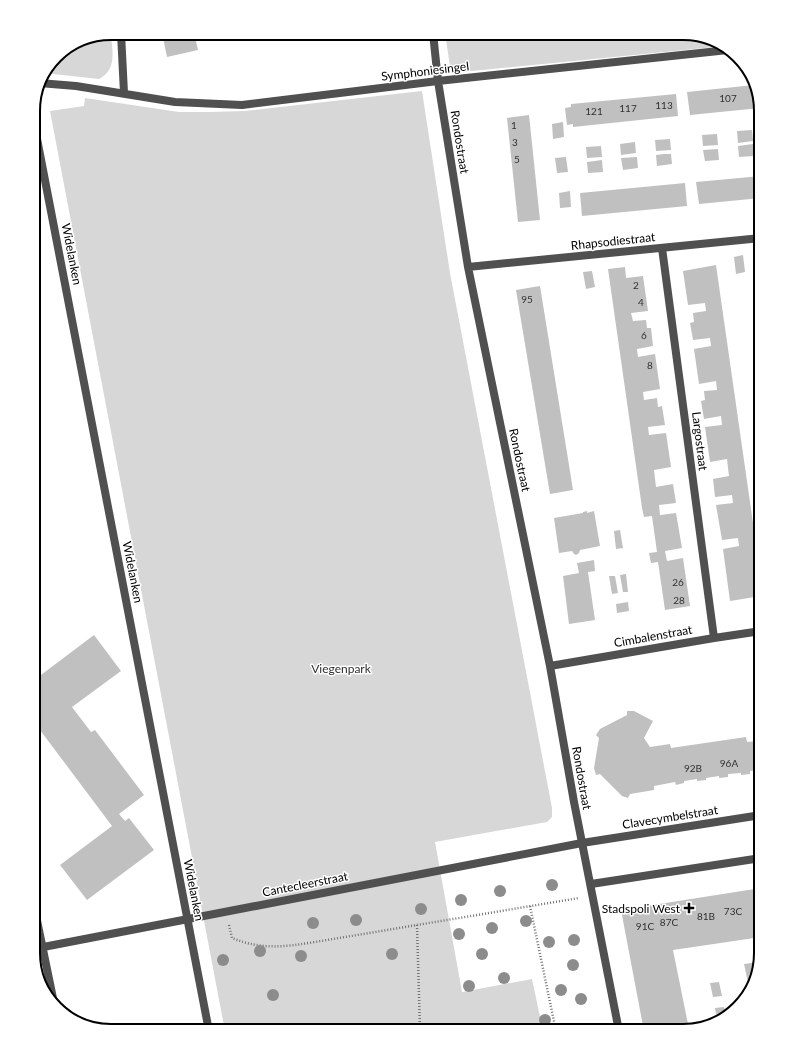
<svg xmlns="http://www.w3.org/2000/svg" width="794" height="1064" viewBox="0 0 794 1064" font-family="Lato,sans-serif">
	<rect width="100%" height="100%" fill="#fff"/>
	<path fill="#d7d7d7" d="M445 33H687L722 44 725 46 451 73Z
		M111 36C113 54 116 70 99 79L44 73 60 53 82 39Z
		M422 91 450 273 552 808V817L547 822 435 842 462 992 532 979 543 1031H225L50 111 84 106 85 98 179 112H209L245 111Z"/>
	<path fill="#c0c0c0" d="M162 33H194L198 50 167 57Z
		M382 33H402V38L384 39Z
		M525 33H534L535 40 526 41Z
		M754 85 760 108 690 115 687 92Z
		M676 94 678 116 573 127V124L567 125 565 108 571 107V104Z
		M529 115 540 220 518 222 507 118Z
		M563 122 564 137 553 139 552 124Z
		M752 130 753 141 738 143 737 131Z
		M717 134 718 145 703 146 702 135Z
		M670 139 671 150 656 151 655 140Z
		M635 142 636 153 621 155 620 144Z
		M753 144 754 156 739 157 738 146Z
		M601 146 602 157 587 158 586 147Z
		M718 149 719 160 705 161 703 150Z
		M664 154H671L672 164 657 166 656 155Z
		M566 157 568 172 557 173 555 158Z
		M637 157 638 168 623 170 621 158Z
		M602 160 603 172 588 173 587 162Z
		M761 176V198L699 204 696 182Z
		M685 183 687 206 582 216 580 193Z
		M570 191 571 207 560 208 559 193Z
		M743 255 745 272 736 274 734 257Z
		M716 265 756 544 754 545 761 596 730 601 723 549 739 546 738 538 722 540 716 505 733 503 732 495 715 497 713 479 729 476 728 468 727 459 710 462 705 427 722 425 721 416 704 419 701 401 705 400 704 391 717 390 716 381 699 384 694 349 711 346 710 338 693 340 690 323 694 322 693 313 706 311 705 303 688 305 683 271Z
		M625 267 626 278 643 276 648 311 631 313 633 321 646 320 647 328H651L653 346 637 349 638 357 655 354 660 389 643 392 644 400 657 398 658 407 662 406 665 425 648 427 649 435 666 433 671 467 654 470 656 487 673 484 676 503 659 505 660 515 676 513 682 548 665 551 667 561 683 558 690 606 665 610 658 562 651 563 649 553 657 552 652 516 644 517 642 508 608 269Z
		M592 271 595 287 586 289 583 272Z
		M540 286 573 490 550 494 516 290Z
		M587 511V513L594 511 600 546 580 550 579 553 576 555 574 554 572 551 559 553 554 518 583 513V512Z
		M620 530 623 548 616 549 614 531Z
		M594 560 595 571 588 572 595 620 569 624 563 576 579 573 577 563Z
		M626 574 628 592H623L620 575Z
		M609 576H615L618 593 612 594Z
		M628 602 629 611 617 613 616 604Z
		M94 635 121 671 72 707 91 732 95 730 144 795 119 814 125 821 129 818 154 850 87 900 60 865 112 826 34 722 38 719 33 712V681Z
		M627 711H634L653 721 644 738 650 747 670 744 671 748 746 737 747 742 759 741 761 756V769L750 771V774L741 775V773L728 774V777L719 778V776L706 778V780L697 781V779L684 781V783L676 785 675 782 654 786V790L630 794 628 798 622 796 600 774 596 775 594 768 599 738 596 735 600 729 627 715Z
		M761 888V937L673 950 689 1029 683 1031H644L621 910Z
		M759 962 751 992H750L744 964Z
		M719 982 722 996 713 997 710 983Z
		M724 1007 725 1012 716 1014 715 1008Z"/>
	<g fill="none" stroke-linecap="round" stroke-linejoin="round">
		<path stroke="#727272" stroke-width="2.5" stroke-dasharray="1 2" stroke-linecap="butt" d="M530 906 556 1031
			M229 925 232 938C262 950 284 947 315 942L579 898
			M417 925 420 1031"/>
		<path stroke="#505050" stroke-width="8" d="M121 33 124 93
			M433 33 438 81 468 267 550 666 574 802 619 1031
			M39 83 76 86 175 102 242 105 438 81 728 50
			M33 118 209 1031
			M662 248 714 638
			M468 267 761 238
			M550 666 714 638 761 631
			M591 884 761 858
			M33 901 54 1003"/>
		<path stroke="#505050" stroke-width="8" d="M33 949 582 843 761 815"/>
	</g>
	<g fill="#8c8c8c">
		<circle cx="552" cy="885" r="6"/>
		<circle cx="500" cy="891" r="6"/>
		<circle cx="461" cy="900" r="6"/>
		<circle cx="421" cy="909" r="6"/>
		<circle cx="356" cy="920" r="6"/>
		<circle cx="526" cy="921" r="6"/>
		<circle cx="313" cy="923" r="6"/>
		<circle cx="492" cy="928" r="6"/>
		<circle cx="459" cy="934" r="6"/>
		<circle cx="574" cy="940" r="6"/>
		<circle cx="549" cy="942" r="6"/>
		<circle cx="260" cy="951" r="6"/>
		<circle cx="392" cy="954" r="6"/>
		<circle cx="482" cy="954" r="6"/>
		<circle cx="301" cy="956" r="6"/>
		<circle cx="223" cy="960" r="6"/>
		<circle cx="573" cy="965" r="6"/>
		<circle cx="504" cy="978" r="6"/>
		<circle cx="469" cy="986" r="6"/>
		<circle cx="561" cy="990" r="6"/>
		<circle cx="273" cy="995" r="6"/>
		<circle cx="581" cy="999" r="6"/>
		<circle cx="545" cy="1020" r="6"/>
	</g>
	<path fill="#000" stroke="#fff" stroke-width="1.5" d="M687 902h4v4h4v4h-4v4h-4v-4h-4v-4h4z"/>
	<g text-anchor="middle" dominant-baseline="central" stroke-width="3" stroke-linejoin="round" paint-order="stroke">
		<g font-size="10" fill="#303030">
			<text x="728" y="98">107</text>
			<text x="664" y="105">113</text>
			<text x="628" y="108">117</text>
			<text x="594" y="111">121</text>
			<text x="514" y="125">1</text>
			<text x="515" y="142">3</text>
			<text x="517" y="159">5</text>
			<text x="636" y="285">2</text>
			<text x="527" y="299">95</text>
			<text x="641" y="302">4</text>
			<text x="644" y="335">6</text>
			<text x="650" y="365">8</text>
			<text x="678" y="582">26</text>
			<text x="679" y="600">28</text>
			<text x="729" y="763">96A</text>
			<text x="693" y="768">92B</text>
			<text x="733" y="911">73C</text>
			<text x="706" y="916">81B</text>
			<text x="669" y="922">87C</text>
			<text x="645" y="926">91C</text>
		</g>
		<g font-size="12" fill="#000" stroke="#fff">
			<text transform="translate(425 71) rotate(-7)">Symphoniesingel</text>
			<text transform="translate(460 142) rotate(81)">Rondostraat</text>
			<text transform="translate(613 241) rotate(-6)">Rhapsodiestraat</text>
			<text transform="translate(72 254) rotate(79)">Widelanken</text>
			<text transform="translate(700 441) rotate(83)">Largostraat</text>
			<text transform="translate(520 460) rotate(78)">Rondostraat</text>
			<text transform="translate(133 572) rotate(79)">Widelanken</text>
			<text transform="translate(653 636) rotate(-10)">Cimbalenstraat</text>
			<text transform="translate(582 778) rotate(80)">Rondostraat</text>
			<text transform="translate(670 817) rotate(-9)">Clavecymbelstraat</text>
			<text transform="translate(305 884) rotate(-11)">Cantecleerstraat</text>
			<text transform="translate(194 890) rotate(79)">Widelanken</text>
		</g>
		<g font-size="12" fill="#2e2e2e" stroke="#fff">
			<text x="341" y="668">Viegenpark</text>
		</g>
		<g font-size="12" fill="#000" stroke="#fff" text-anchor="end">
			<text x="680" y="908">Stadspoli West</text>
		</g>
	</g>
	<path d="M0 0H794V1064H0ZM111 40H683A71 71 0 0 1 754 111V953A71 71 0 0 1 683 1024H111A71 71 0 0 1 40 953V111A71 71 0 0 1 111 40Z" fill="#fff" fill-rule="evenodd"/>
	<path fill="none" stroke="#000" stroke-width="2" d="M111 40H683A71 71 0 0 1 754 111V953A71 71 0 0 1 683 1024H111A71 71 0 0 1 40 953V111A71 71 0 0 1 111 40Z"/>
</svg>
